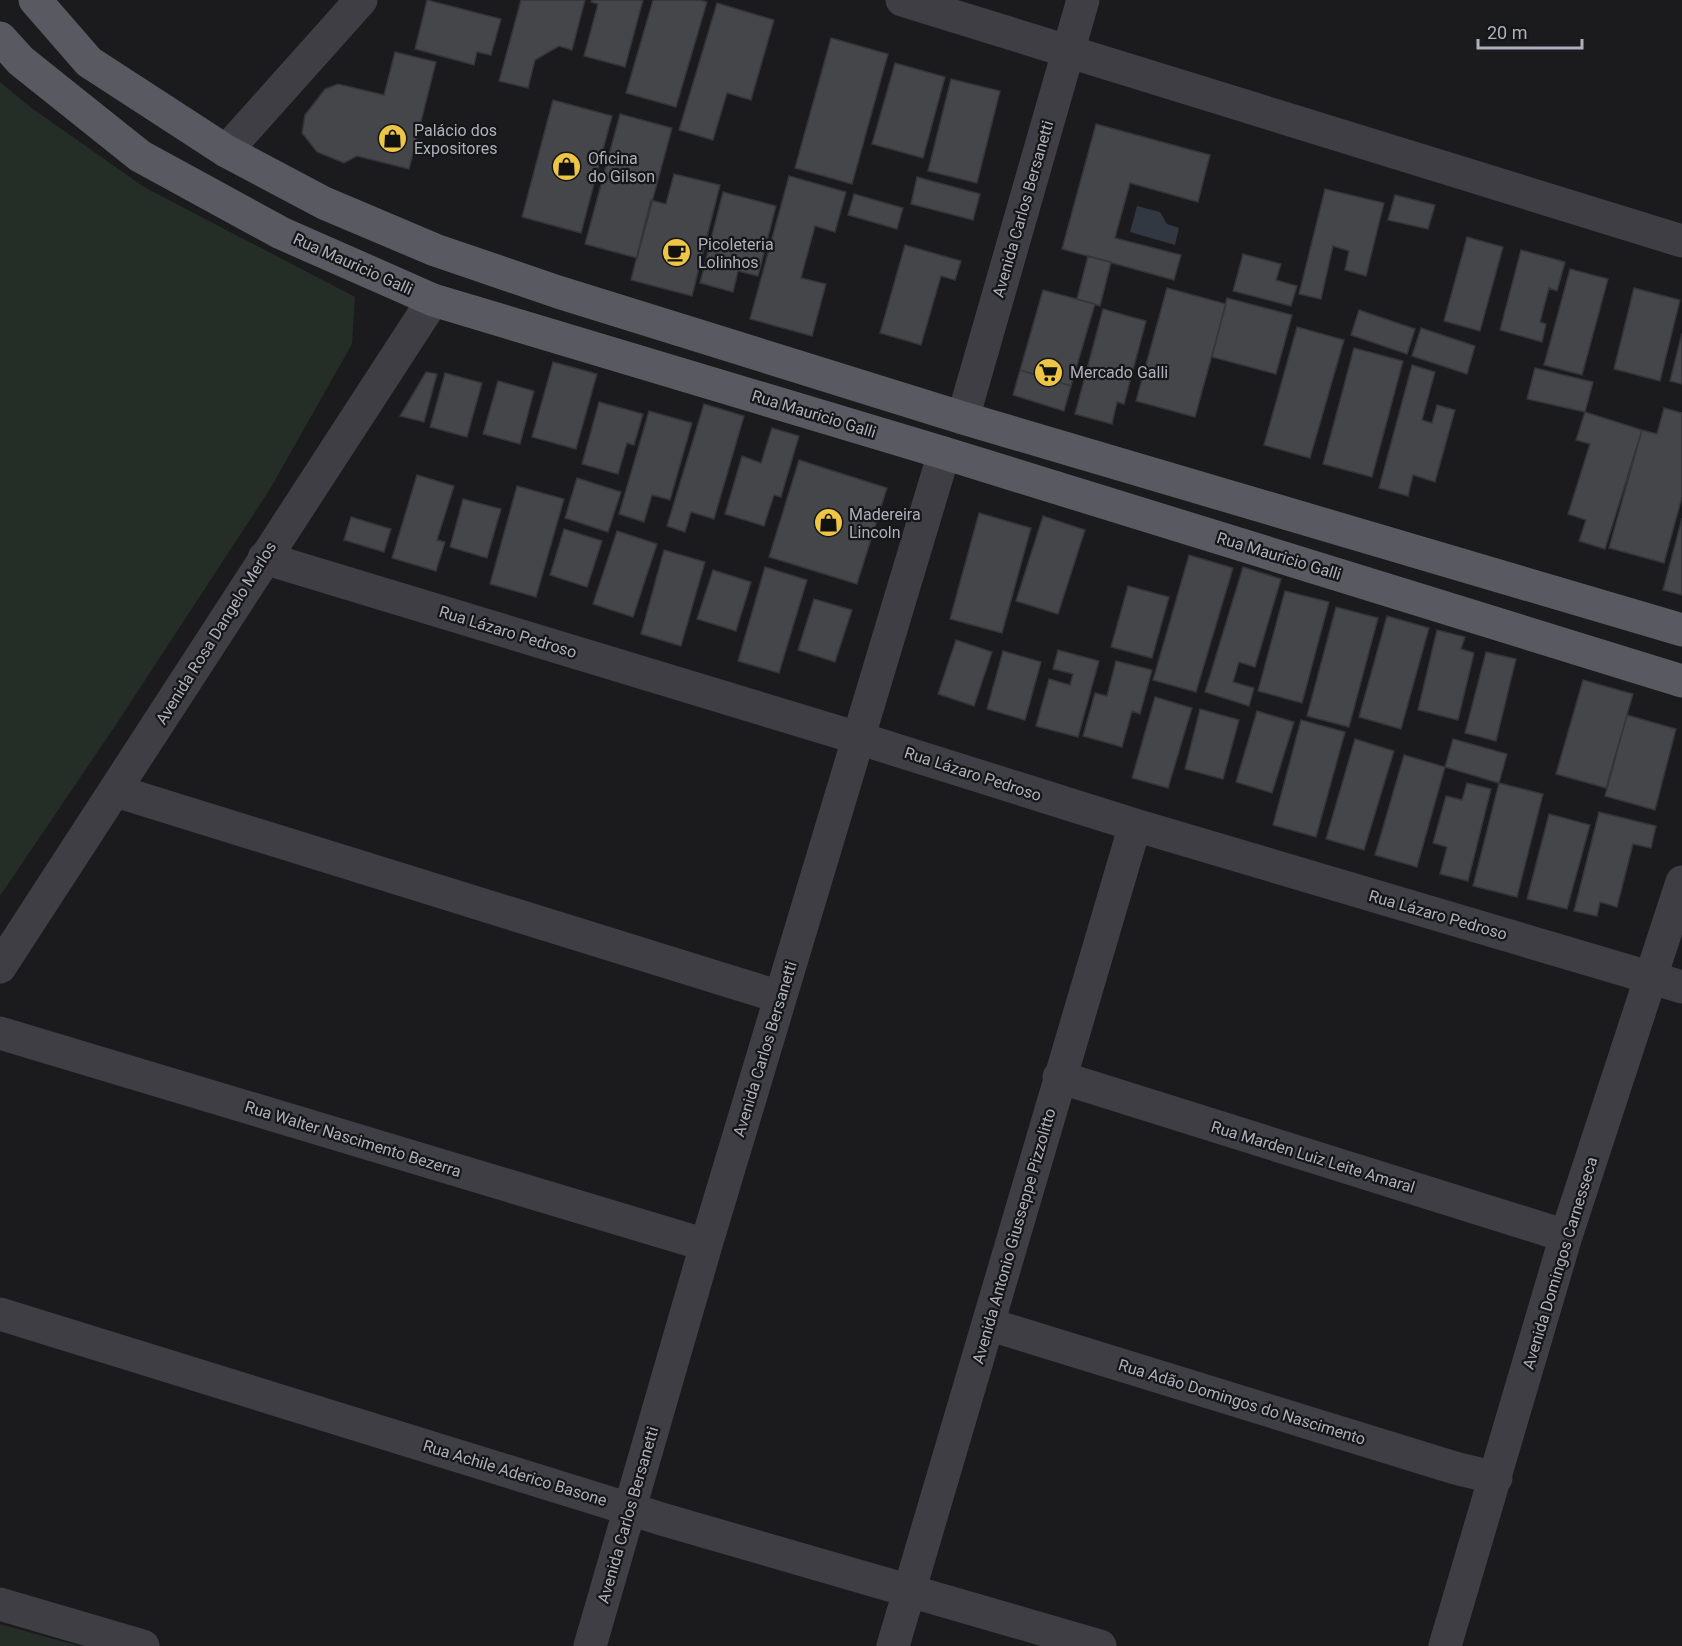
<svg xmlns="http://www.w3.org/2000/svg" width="1682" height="1646" viewBox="0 0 1682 1646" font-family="Roboto,sans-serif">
	<rect width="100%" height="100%" fill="#1b1b1d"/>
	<path fill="#252d27" d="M0 82 33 109 144 187 355 297 352 344 270 489 115 726 0 896Z
		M0 1624 79 1646H0Z"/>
	<path fill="#313841" d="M1137 206 1160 212 1167 224 1179 228 1175 245 1130 232Z"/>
	<path fill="#45464a" stroke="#353539" stroke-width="1.5" d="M427 0 501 19 491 55 477 52 474 65 415 49Z
		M585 0 572 50 559 46 535 60 528 88 499 81 521 0Z
		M592 0H643L625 67 584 56 598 4 591 2Z
		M653 0H700L707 2 676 107 626 93Z
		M717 3 774 20 751 100 727 93 713 140 679 130Z
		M831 38 888 54 852 184 795 168Z
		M395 52 436 62 409 169 357 156 344 163 317 152 302 133 305 115 325 89 338 84 384 95Z
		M895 63 945 77 923 158 872 144Z
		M951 79 1000 91 977 183 928 171Z
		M553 100 612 116 581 233 522 217Z
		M620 114 672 128 637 258 585 244Z
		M1096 124 1210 155 1198 202 1130 183 1115 238 1181 255 1174 280 1062 249Z
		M674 174 720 185 692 296 631 280 651 200 666 204Z
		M789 176 846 192 835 232 815 226 801 278 826 284 812 336 750 319Z
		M917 177 980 194 973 220 911 204Z
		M1325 189 1384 203 1366 276 1345 270 1349 251 1333 246 1321 299 1299 294Z
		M723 192 776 206 758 276 738 271 733 292 700 283Z
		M854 194 903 208 897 229 848 215Z
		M1395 195 1435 205 1428 229 1388 220Z
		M1467 237 1503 247 1480 331 1444 321Z
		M905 245 961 261 955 280 941 276 921 345 880 333Z
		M1521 250 1565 262 1557 291 1549 288 1540 322 1546 324 1542 342 1500 330Z
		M1243 254 1281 264 1276 280 1297 286 1291 306 1233 291Z
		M1088 256 1111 262 1100 306 1077 299Z
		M1570 269 1608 279 1582 375 1544 365Z
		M1167 288 1226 304 1195 417 1136 401Z
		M1634 288 1680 300 1660 381 1614 369Z
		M1043 290 1095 304 1071 386 1020 370Z
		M1227 298 1292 315 1276 374 1212 357Z
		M1103 309 1146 321 1124 404 1117 402 1112 424 1075 414Z
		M1359 310 1415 329 1407 354 1351 335Z
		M1297 327 1344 340 1310 458 1264 445Z
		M1421 328 1475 346 1467 374 1412 356Z
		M1682 333V384L1670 381Z
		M1354 348 1403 361 1372 477 1323 464Z
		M553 362 597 374 576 449 532 437Z
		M1412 365 1435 372 1422 420 1432 423 1437 405 1455 410 1435 482 1413 475 1408 496 1379 488Z
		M1535 368 1593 382 1585 412 1527 399Z
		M1020 370 1071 386 1064 411 1013 395Z
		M426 372 437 374 424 422 400 416Z
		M445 373 482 383 467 437 430 427Z
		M498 381 534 391 520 444 483 434Z
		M599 402 643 414 634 445 627 443 618 474 582 464Z
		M704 404 744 416 714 519 691 512 685 532 667 526Z
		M1664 408 1682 413V497L1664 563 1609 548 1642 430 1657 434Z
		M649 411 692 423 670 500 652 495 644 522 619 514Z
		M1585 412 1642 430 1605 549 1579 541 1586 520 1568 514 1590 444 1576 440Z
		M772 428 799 436 781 497 774 495 764 526 725 514 742 456 761 463Z
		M799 460 887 488 857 584 769 557Z
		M417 475 454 486 437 540 445 542 436 571 392 558Z
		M577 478 621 492 608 532 565 518Z
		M517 486 564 499 536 597 490 584Z
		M463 499 501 509 487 558 450 547Z
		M979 513 1031 528 1002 633 950 619Z
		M1043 516 1085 530 1058 614 1016 601Z
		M351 517 391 529 384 552 344 540Z
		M1682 518V595L1663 590Z
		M564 529 602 541 587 587 550 575Z
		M617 531 657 544 633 617 593 604Z
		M664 550 705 562 681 646 641 634Z
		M1189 555 1233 568 1196 692 1153 680Z
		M765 567 807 580 779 673 738 661Z
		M1243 567 1281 579 1255 667 1239 662 1233 682 1254 688 1249 706 1205 692Z
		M713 570 751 582 736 631 697 619Z
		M1128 586 1169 597 1152 658 1111 647Z
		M1285 591 1329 602 1302 703 1258 691Z
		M814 599 852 610 835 662 798 650Z
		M1336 607 1378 618 1349 727 1307 716Z
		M1387 616 1429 628 1401 729 1359 717Z
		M1437 630 1465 637 1461 649 1474 653 1458 720 1418 710Z
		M956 640 992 652 974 706 938 694Z
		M1058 650 1099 661 1078 737 1036 726 1049 679 1070 685 1073 674 1053 669Z
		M1003 651 1041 662 1025 720 987 709Z
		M1486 652 1516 659 1496 741 1465 733Z
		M1116 661 1152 670 1140 714 1132 711 1122 747 1083 736 1095 693 1107 696Z
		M1583 680 1633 694 1606 788 1556 774Z
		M1155 697 1192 708 1168 788 1132 778Z
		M1200 709 1239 720 1223 779 1185 769Z
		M1257 711 1294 722 1272 793 1236 782Z
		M1627 715 1676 729 1655 810 1605 796Z
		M1301 720 1345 732 1316 837 1273 825Z
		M1355 739 1394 751 1364 850 1326 839Z
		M1453 739 1507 754 1499 783 1445 767Z
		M1404 755 1445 767 1417 867 1375 855Z
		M1467 783 1491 789 1468 881 1440 874 1447 847 1433 843 1446 796 1462 800Z
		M1499 783 1543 794 1517 897 1473 886Z
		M1599 812 1656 826 1651 848 1633 844 1617 907 1600 902 1597 916 1574 911Z
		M1549 814 1590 825 1567 909 1527 899Z"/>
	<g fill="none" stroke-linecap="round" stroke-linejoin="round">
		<path stroke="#3e3e44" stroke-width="33" d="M902 0 1682 241
			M226 151 361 0
			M963 418 1083 0
			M264 558 858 738 1135 825 1682 987
			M116 791 780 997
			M0 967C146 745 288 521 433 300
			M0 1033 706 1245
			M1059 1077 1566 1236
			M0 1314 665 1520 1100 1646
			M988 1324 1455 1468 1496 1478
			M0 1604 143 1646
			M590 1646 706 1245 944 453
			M893 1646 1135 825
			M1445 1646 1566 1236 1682 882"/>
		<path stroke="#585961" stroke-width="33" d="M35 0 89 62 226 151 324 203 435 250 558 292 963 418 1682 630
			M0 38 21 61 140 156 281 233 433 300 944 453 1682 681"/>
	</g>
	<defs>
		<symbol id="shop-disc" viewBox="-11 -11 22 22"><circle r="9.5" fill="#ecc644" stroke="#161618"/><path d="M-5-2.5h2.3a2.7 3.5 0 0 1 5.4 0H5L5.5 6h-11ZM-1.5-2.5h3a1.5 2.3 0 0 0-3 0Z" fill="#111"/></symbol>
		<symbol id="cafe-disc" viewBox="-11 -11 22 22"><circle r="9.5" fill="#ecc644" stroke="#161618"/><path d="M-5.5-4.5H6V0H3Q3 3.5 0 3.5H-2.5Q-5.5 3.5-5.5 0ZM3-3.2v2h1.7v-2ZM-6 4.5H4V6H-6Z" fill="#111"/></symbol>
		<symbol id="supermarket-disc" viewBox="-11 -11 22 22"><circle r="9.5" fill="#ecc644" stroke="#161618"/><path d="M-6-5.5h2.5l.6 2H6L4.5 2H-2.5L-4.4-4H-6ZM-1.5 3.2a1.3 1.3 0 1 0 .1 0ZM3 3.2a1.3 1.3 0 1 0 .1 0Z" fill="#111"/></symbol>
	</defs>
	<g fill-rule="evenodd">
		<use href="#shop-disc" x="376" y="122" width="33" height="33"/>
		<use href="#shop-disc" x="550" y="150" width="33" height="33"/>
		<use href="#cafe-disc" x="660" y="236" width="33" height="33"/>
		<use href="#supermarket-disc" x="1032" y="356" width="33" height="33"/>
		<use href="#shop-disc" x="812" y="506" width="33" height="33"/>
	</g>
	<g text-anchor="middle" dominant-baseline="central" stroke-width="4.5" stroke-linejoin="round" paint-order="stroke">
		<g font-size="16" fill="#aeb1bc" stroke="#161618" text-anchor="start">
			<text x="414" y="130">Palácio dos<tspan x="414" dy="18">Expositores</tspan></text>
			<text x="588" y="158">Oficina<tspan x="588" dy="18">do Gilson</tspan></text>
			<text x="698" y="244">Picoleteria<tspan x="698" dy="18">Lolinhos</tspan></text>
			<text x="1070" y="372">Mercado Galli</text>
			<text x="849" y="514">Madereira<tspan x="849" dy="18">Lincoln</tspan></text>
		</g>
		<g font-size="16" fill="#aeb1bc" stroke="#161618">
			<text transform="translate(1023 209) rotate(-74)">Avenida Carlos Bersanetti</text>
			<text transform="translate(353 264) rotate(24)">Rua Mauricio Galli</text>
			<text transform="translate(814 414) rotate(17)">Rua Mauricio Galli</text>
			<text transform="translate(1279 556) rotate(17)">Rua Mauricio Galli</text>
			<text transform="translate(508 632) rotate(17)">Rua Lázaro Pedroso</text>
			<text transform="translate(216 633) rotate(-58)">Avenida Rosa Dangelo Merlos</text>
			<text transform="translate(973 774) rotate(18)">Rua Lázaro Pedroso</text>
			<text transform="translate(1438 915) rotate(16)">Rua Lázaro Pedroso</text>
			<text transform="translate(765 1049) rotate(-73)">Avenida Carlos Bersanetti</text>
			<text transform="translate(353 1139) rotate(17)">Rua Walter Nascimento Bezerra</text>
			<text transform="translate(1313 1157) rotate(17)">Rua Marden Luiz Leite Amaral</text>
			<text transform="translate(1014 1236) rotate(-74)">Avenida Antonio Giusseppe Pizzolitto</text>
			<text transform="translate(1560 1263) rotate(-73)">Avenida Domingos Carnesseca</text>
			<text transform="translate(1242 1402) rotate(17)">Rua Adão Domingos do Nascimento</text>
			<text transform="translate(515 1473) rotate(17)">Rua Achile Aderico Basone</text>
			<text transform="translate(628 1515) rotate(-74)">Avenida Carlos Bersanetti</text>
		</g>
	</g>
	<path d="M1478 39v9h104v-9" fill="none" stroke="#aeb1bc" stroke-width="3"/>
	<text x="1487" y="39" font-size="18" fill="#aeb1bc" stroke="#161618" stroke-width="4.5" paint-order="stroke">20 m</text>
</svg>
